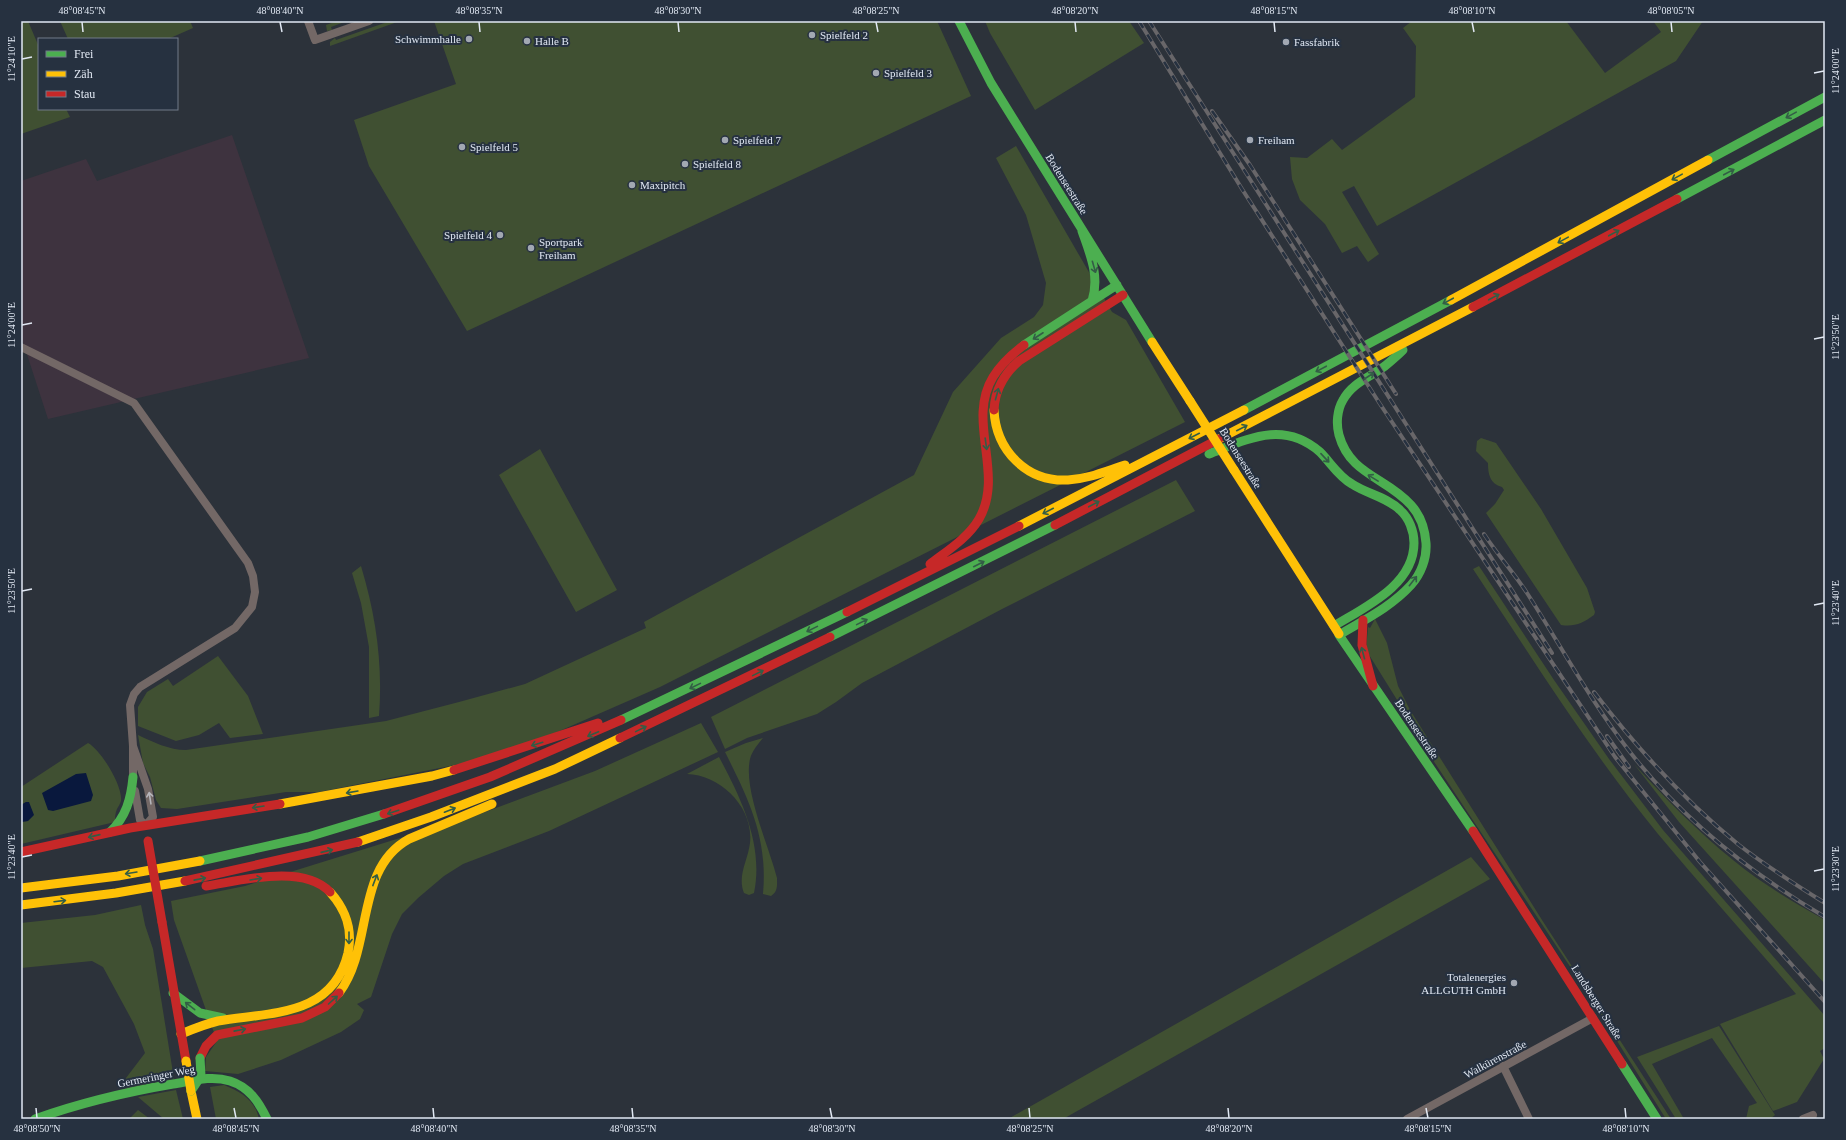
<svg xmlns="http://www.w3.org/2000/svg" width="1846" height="1140" viewBox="0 0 1846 1140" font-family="'Times New Roman',serif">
	<rect width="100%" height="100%" fill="#2c323a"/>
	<path fill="#3e333f" d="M232 135 309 358 48 419 21 336V181L86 159 97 181Z"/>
	<path fill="#405032" d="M21 21H28L39 47V109H66L70 117 21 134Z
		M60 21H190L193 28 168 39H68Z
		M337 21H347L331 27 332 30 327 31 326 25Z
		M390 21H400L330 46V42L335 38 336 40Z
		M434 21H937L971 96 467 331 369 166 354 120 456 84Z
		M985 21H1129L1144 43 1035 110 990 33Z
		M1412 21H1566L1605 73 1661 32 1653 21H1703L1676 61 1377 226 1354 186 1342 192 1379 254 1368 262 1357 246 1342 253 1325 224 1300 200 1292 179 1290 157 1307 158 1332 139 1342 150 1415 97 1416 46 1403 28Z
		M1016 146 1112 312 1126 320 1185 422 660 687 555 733 465 763 319 792H286L177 809 161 808 156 800 150 777 143 763 138 735C153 742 169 750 186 750L386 721 459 702 525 684 646 628 644 622 914 475 953 392 1001 338 1034 317 1043 305 1046 283 1026 215 996 158Z
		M1481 438 1496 443 1541 509 1587 588 1595 612 1594 615C1583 623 1575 627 1561 625L1486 513 1495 504 1504 490 1502 487C1490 484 1488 474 1488 463L1476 451 1477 441Z
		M540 449 617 590 576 612 499 475Z
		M1176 480 1195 511 1004 608 862 683 836 702 817 714 747 738 725 749 711 717Z
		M361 566C376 616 383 664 379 716L369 718V647L361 603 352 573Z
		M1479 566 1554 680 1609 759 1663 830 1825 1016V1048L1820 1051 1824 1059 1797 1102 1773 1111 1720 1024 1796 994C1750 940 1703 888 1658 834 1590 751 1532 658 1473 569Z
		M1375 619 1387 643 1398 686 1410 710 1542 920 1671 1119H1666L1575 974 1409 724 1399 703 1366 650 1368 627 1370 628Z
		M218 656 248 696 263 734 230 738 219 723 199 735 176 741 138 726V707L147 692 168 679 173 686Z
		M701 723 718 752 549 831 463 864 444 876 418 898 402 914 392 934 371 997 357 1004 364 1010 360 1019 341 1032 281 1060 238 1074 205 1071 206 1057 217 1041 174 920 171 901 245 886 400 838 456 823 595 771Z
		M763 738C758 744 752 751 750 759 743 790 769 846 777 878 777 886 778 891 771 896L763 894C768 838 749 800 725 752L746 743Z
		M88 743C101 750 123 786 121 801 120 804 118 807 117 809 115 813 115 818 115 822L21 844V822L28 821 26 802 21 805V787Z
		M719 757C741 798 764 845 754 893L749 895 744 893C737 876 748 860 750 843 754 807 720 775 687 774Z
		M1634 764C1665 798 1697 831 1733 860 1761 883 1793 902 1825 920V984L1679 822Z
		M1471 857 1490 879 1063 1119H1008Z
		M141 905 145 925 153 949 174 1079 127 1089 126 1078 145 1053 134 1024 103 967 92 961 21 968V923L95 915Z
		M1719 1026 1775 1115 1770 1119H1746L1749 1106 1757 1103 1712 1038 1652 1064 1684 1119H1676L1637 1057Z
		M224 1085C241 1092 255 1100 259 1119H216L210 1087Z
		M176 1090 183 1119H164L138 1097Z
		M138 1110 150 1119H129Z"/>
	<path fill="#09183d" d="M86 773 93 795 91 801 53 811 48 810 42 793 76 774Z
		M26 802H29L34 815 28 821 21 822V805Z"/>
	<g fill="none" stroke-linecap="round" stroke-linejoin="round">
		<path stroke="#736866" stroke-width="8" d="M308 21 315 40 369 21
			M21 347 134 403 248 563 253 576 255 592 252 607 235 628 140 687 134 694 130 705 133 746V780
			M133 746 148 789 153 817 146 825 140 820 135 791
			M1503 1066 1529 1119
			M1407 1119 1593 1018
			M1803 1119 1813 1115"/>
		<path stroke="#4caf50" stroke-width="9" d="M959 21 991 83 1152 342
			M1708 160 1825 97
			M1677 199 1825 120
			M1092 301 1117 285
			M1024 345 1092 301C1100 276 1090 254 1082 231
			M1244 410 1451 300
			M1209 454C1248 439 1283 420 1320 452 1331 463 1338 476 1352 484 1367 494 1387 497 1400 510 1409 518 1414 531 1414 543 1414 585 1365 607 1334 626
			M1339 635 1473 831
			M1339 635C1364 620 1391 607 1411 585 1421 574 1427 558 1426 543 1425 529 1420 515 1411 505 1386 477 1350 475 1339 435 1336 424 1337 410 1343 400 1352 383 1370 377 1385 366 1391 361 1397 356 1403 350
			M830 637 1055 525
			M621 720 847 612
			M110 832C126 817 131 799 133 777
			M200 861 308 837 384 814
			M173 993 200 1013 223 1018
			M1622 1064 1657 1119
			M35 1119C80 1103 126 1092 173 1084 192 1081 211 1075 230 1081 249 1087 259 1102 267 1119"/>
		<path stroke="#ffc107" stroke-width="9" d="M1451 300 1708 160
			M1152 342 1190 401
			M994 410C996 451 1027 482 1068 480 1088 479 1106 471 1125 465
			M1219 439 1473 307
			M1234 470 1339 634
			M1019 526 1244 410
			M280 804 432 776 454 770
			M358 842 431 817 555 769 620 738
			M21 888 118 876 200 861
			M21 905 116 893 185 881
			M339 993C374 947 354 869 409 839L492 804
			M181 1034C193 1029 205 1024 218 1021 270 1012 333 1017 348 953 353 929 346 910 330 892
			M191 1091 197 1119"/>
		<path stroke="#c62828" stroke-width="9" d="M1473 307 1677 199
			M994 410C995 390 1004 374 1019 361L1123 295
			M1055 525 1219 439
			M930 564C947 551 968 538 979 519 1005 474 966 421 993 377 1001 364 1012 354 1024 345
			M847 612 1019 526
			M1363 620 1362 645 1373 686
			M620 738 830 637
			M454 770 598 723
			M384 814 490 777 621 720
			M1473 831 1622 1064
			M21 852 130 828 280 804
			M185 881 358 842
			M206 886C240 881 303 863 330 892
			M162 922 186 1061
			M200 1058 206 1046 217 1035 302 1018 325 1007 339 993"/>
		<defs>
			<path id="rail" d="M1139 21 1242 189 1380 404 1615 757 1700 862 1825 1002
				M1149 21 1552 653
				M1212 111 1250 165 1396 394
				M1484 534C1497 554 1514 573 1527 593 1561 646 1591 702 1630 752 1683 820 1752 874 1825 917
				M1594 692C1636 747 1685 801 1739 845 1766 866 1796 885 1825 903
				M1607 736 1629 767"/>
		</defs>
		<use href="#rail" stroke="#686669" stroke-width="4"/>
		<use href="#rail" stroke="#263140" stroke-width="2.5" stroke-dasharray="8" stroke-linecap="butt"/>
		<path stroke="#4caf50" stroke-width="9" d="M191 1091 201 1076 200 1058"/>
		<path stroke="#ffc107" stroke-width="9" d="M1190 401 1234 470
			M186 1061 191 1091"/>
		<path stroke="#c62828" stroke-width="9" d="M148 841 162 922"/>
	</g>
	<defs><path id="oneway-shaft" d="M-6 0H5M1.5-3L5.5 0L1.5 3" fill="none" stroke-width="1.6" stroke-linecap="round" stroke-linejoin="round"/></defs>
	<g stroke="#335d46">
		<use href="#oneway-shaft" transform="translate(1791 115) rotate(151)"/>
		<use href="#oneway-shaft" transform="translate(1729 172) rotate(-28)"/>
		<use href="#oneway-shaft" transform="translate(1677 177) rotate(151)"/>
		<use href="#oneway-shaft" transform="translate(1614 233) rotate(-28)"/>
		<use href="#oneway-shaft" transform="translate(1563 240) rotate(151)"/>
		<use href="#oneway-shaft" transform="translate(1094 267) rotate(74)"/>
		<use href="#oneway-shaft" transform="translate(1494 297) rotate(-28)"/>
		<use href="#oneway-shaft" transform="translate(1448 301) rotate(152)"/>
		<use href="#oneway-shaft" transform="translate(1038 336) rotate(147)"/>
		<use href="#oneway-shaft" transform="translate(1321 369) rotate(152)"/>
		<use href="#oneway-shaft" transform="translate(1369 376) rotate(-33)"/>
		<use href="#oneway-shaft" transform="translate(997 394) rotate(-75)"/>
		<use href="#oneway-shaft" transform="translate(1242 428) rotate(-27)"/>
		<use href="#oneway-shaft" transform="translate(1194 436) rotate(153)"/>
		<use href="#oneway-shaft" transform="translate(986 444) rotate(82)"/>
		<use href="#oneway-shaft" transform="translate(1325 458) rotate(47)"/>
		<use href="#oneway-shaft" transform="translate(1373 478) rotate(-149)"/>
		<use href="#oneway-shaft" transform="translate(1094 504) rotate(-28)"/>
		<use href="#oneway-shaft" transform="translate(1048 511) rotate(153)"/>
		<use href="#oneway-shaft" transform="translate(979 564) rotate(-27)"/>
		<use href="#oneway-shaft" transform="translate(1413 581) rotate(-52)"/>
		<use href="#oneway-shaft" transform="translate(862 622) rotate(-26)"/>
		<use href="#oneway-shaft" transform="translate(812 629) rotate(154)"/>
		<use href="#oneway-shaft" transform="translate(1363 653) rotate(-105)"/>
		<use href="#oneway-shaft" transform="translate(758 673) rotate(-26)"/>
		<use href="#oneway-shaft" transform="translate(695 686) rotate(154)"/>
		<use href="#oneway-shaft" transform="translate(641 729) rotate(-26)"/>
		<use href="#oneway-shaft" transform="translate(593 734) rotate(157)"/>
		<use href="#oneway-shaft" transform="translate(537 744) rotate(163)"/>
		<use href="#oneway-shaft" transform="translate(352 792) rotate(170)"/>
		<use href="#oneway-shaft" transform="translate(258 807) rotate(171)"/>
		<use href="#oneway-shaft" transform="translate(450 810) rotate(-21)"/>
		<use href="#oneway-shaft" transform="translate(393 812) rotate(162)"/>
		<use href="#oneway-shaft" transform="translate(94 836) rotate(167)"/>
		<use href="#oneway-shaft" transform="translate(327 851) rotate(-13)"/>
		<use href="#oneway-shaft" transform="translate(131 873) rotate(171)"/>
		<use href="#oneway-shaft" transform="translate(200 879) rotate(-11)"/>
		<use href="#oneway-shaft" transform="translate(256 879) rotate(-9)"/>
		<use href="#oneway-shaft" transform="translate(375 880) rotate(-69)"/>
		<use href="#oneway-shaft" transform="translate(60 901) rotate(-7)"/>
		<use href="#oneway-shaft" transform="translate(349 938) rotate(90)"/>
		<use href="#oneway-shaft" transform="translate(333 1000) rotate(-42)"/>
		<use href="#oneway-shaft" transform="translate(190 1006) rotate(-142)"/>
		<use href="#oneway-shaft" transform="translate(240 1030) rotate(-11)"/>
	</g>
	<use stroke="#b5b5bb" href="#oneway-shaft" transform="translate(150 798) rotate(-99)"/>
	<path fill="none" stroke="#e1e8f3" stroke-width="1.5" d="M82 22 83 32M280 22 282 32M479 22 480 32M678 22 679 32M876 22 878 32M1075 22 1076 32M1274 22 1275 32M1472 22 1474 32M1671 22 1672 32M22 59 32 57M1814 73 1824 71M22 325 32 323M1814 339 1824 337M22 591 32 589M1814 605 1824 603M22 857 32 855M1814 871 1824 869M36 1108 37 1118M234 1108 236 1118M433 1108 434 1118M632 1108 633 1118M830 1108 832 1118M1029 1108 1030 1118M1228 1108 1229 1118M1426 1108 1428 1118M1625 1108 1626 1118"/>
	<g fill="#a2a8b2" stroke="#263140" stroke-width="1.5">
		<circle cx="812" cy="35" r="4"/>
		<circle cx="469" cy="39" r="4"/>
		<circle cx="527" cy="41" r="4"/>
		<circle cx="1286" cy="42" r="4"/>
		<circle cx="876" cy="73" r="4"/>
		<circle cx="725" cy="140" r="4"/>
		<circle cx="1250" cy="140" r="4"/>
		<circle cx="462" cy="147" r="4"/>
		<circle cx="685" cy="164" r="4"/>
		<circle cx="632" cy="185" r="4"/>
		<circle cx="500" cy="235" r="4"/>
		<circle cx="531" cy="248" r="4"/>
		<circle cx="1514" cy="983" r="4"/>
	</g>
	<g text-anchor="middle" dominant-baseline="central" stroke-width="4" stroke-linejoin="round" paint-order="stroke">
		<g font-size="11" fill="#e1e8f3" stroke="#263140" text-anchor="start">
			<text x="820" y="35">Spielfeld 2</text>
			<text x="461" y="39" text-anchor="end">Schwimmhalle</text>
			<text x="535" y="41">Halle B</text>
			<text x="1294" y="42">Fassfabrik</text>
			<text x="884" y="73">Spielfeld 3</text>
			<text x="733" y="140">Spielfeld 7</text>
			<text x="1258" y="140">Freiham</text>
			<text x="470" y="147">Spielfeld 5</text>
			<text x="693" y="164">Spielfeld 8</text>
			<text x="640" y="185">Maxipitch</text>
			<text x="492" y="235" text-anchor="end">Spielfeld 4</text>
			<text x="539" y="242">Sportpark<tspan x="539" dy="13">Freiham</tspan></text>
			<text x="1506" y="977" text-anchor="end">Totalenergies<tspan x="1506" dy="13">ALLGUTH GmbH</tspan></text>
		</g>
		<g font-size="11" fill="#e1e8f3" stroke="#263140">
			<text transform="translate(1067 184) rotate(58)">Bodenseestraße</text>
			<text transform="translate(1241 458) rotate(58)">Bodenseestraße</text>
			<text transform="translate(1417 729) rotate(56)">Bodenseestraße</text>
			<text transform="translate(1597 1002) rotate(58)">Landsberger Straße</text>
			<text transform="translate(1495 1059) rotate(-28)">Walkürenstraße</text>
			<text transform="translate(156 1076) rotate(-11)">Germeringer Weg</text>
		</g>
	</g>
	<rect width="1846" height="1140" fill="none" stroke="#263140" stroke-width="44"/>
	<rect x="38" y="38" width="140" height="72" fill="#263140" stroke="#717a88"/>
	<rect x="46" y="51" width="20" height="6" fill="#4caf50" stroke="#717a88"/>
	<text x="74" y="58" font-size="12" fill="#e1e8f3">Frei</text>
	<rect x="46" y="71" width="20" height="6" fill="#ffc107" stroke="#717a88"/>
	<text x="74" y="78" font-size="12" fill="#e1e8f3">Zäh</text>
	<rect x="46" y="91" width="20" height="6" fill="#c62828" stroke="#717a88"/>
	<text x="74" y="98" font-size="12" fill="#e1e8f3">Stau</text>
	<rect x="22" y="22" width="1802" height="1096" fill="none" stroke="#e1e8f3" stroke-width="1.5"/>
	<g font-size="10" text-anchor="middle" fill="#e1e8f3">
		<text x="82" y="14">48°08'45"N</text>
		<text x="280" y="14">48°08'40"N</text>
		<text x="479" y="14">48°08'35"N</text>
		<text x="678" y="14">48°08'30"N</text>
		<text x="876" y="14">48°08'25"N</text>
		<text x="1075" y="14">48°08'20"N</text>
		<text x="1274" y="14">48°08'15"N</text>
		<text x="1472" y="14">48°08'10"N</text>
		<text x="1671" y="14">48°08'05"N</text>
		<text transform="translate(11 59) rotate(-90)" y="4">11°24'10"E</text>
		<text transform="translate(1835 71) rotate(-90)" y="4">11°24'00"E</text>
		<text transform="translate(11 325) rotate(-90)" y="4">11°24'00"E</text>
		<text transform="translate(1835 337) rotate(-90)" y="4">11°23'50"E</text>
		<text transform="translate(11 591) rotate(-90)" y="4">11°23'50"E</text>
		<text transform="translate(1835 603) rotate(-90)" y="4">11°23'40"E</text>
		<text transform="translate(11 857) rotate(-90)" y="4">11°23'40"E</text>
		<text transform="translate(1835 869) rotate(-90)" y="4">11°23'30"E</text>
		<text x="37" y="1132">48°08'50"N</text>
		<text x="236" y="1132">48°08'45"N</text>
		<text x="434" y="1132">48°08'40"N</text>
		<text x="633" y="1132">48°08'35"N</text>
		<text x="832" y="1132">48°08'30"N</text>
		<text x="1030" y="1132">48°08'25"N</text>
		<text x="1229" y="1132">48°08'20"N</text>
		<text x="1428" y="1132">48°08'15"N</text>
		<text x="1626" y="1132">48°08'10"N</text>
	</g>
</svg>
